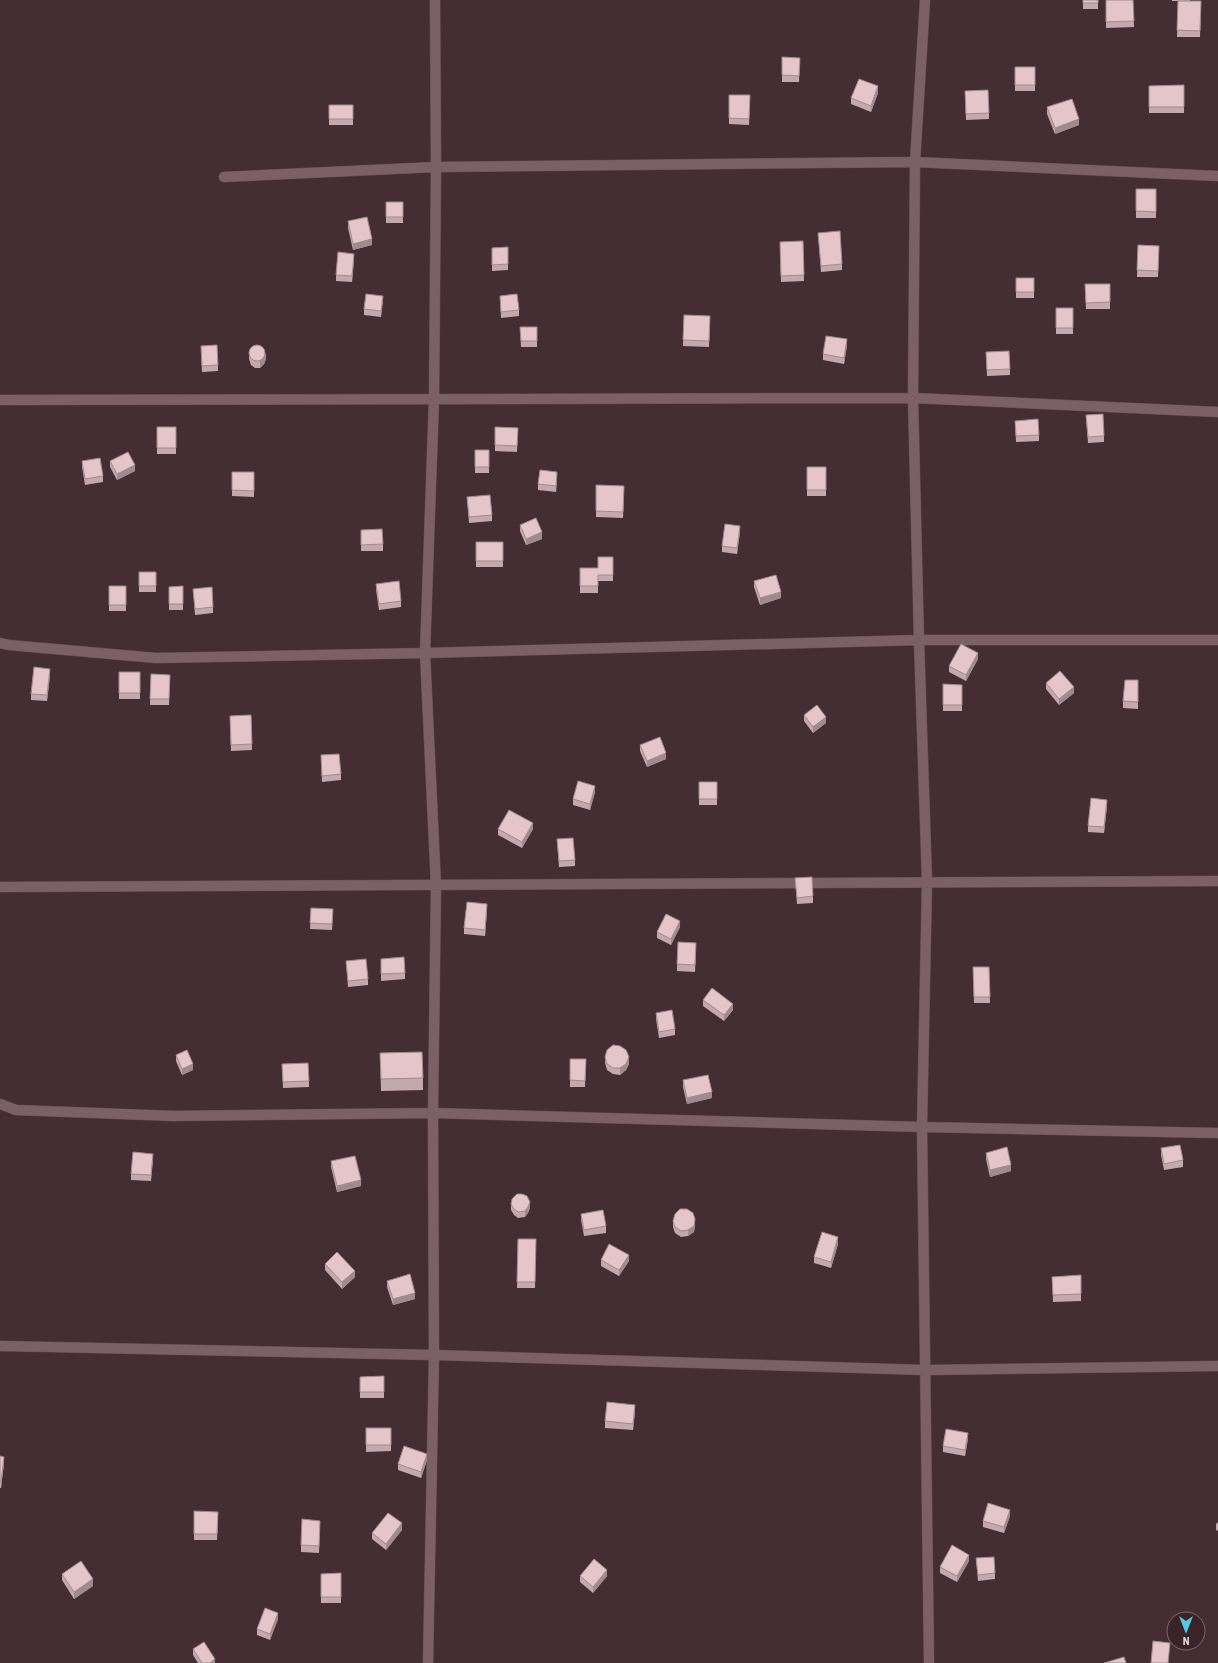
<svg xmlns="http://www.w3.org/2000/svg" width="1218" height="1663" viewBox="0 0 1218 1663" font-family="'Roboto Condensed',sans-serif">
	<rect width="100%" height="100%" fill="#452e33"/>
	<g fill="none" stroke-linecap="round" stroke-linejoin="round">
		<defs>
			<path id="minor" d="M925 0 915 162 913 398 919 640 927 882 922 1127 929 1663
				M224 177 436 167 915 162 1218 176
				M0 400 913 398 1218 412
				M0 643 9 645 156 658 425 653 919 640H1218
				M0 887 1218 881
				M0 1104 16 1110 174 1116 433 1113 922 1127 1218 1133
				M0 1346 434 1355 925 1370 1218 1366
				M428 1663 434 1355 433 1113 436 886 425 653 434 399 436 167 435 0"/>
		</defs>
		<use href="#minor" stroke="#604d51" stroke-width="11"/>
		<use href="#minor" stroke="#7b6065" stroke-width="10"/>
	</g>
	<path fill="#c3a9ae" d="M1083 0H1098V9H1083Z
		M1106 0H1133L1134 27 1106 28Z
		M1172 0H1190V1H1201L1200 37H1177L1178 1H1172Z
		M782 57 800 58 799 82H782Z
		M1015 67H1035V91H1015Z
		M1184 85V113H1149V86Z
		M965 91 989 113V119L966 120Z
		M878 93 871 112 851 104V98Z
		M729 95H750L749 125 729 124Z
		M329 105H353V125H329Z
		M1047 107 1079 125 1055 134 1047 114Z
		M1136 189H1156V218H1136Z
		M386 202H403V223H386Z
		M348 221 372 245 353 250 348 228Z
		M818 233 842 264V270L821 272Z
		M803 241 804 281 781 282 780 242Z
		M1138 245 1159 246 1158 277H1137Z
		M508 247V270L492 271V248Z
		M354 260 352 282 336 281V275Z
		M1016 278H1034V298H1016Z
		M1085 284H1110V309H1086Z
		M500 296 519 310V316L501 318Z
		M383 302 381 317 364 315V309Z
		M1056 308H1073V334H1056Z
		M684 315 710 316 709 347 683 346Z
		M520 327H537V347H521Z
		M847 345 844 364 823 360V354Z
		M201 346 218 365V371L202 372Z
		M986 352 1010 369V375L987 376Z
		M249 353 266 359 264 364 260 368H255L251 365 249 359Z
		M1086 415 1104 436V442L1088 443Z
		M1015 421 1039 435V441L1016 442Z
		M157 427H176V454H157Z
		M495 427 518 428 517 452 495 451Z
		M475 450H489V473H475Z
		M82 461 103 476V482L85 485 82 467Z
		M110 461 135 471 117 480 110 467Z
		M807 467H826V496H807Z
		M232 472H254V497L232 496Z
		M557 478 556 492 538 490V484Z
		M596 485 624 486 623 518 596 517Z
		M467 497 492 515V521L469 523Z
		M520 525 542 539 526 545 520 531Z
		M361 530 383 544V551H361Z
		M740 532 737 554 722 552V546Z
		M476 542H503V567H476Z
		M613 557V581H598V593H580V568H598Z
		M139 572H156V592H139Z
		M754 581 781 598 760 605 754 587Z
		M376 584 401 601V607L379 610 376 590Z
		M109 586H126V611H109Z
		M183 586V610H169V587Z
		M193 589 213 607V613L195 615Z
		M978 659 966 681 949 672V666Z
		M119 672H140V699H119Z
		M151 674 170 675 169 705H150Z
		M50 676 47 701 31 700V694Z
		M1046 683 1074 693 1059 705 1046 689Z
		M943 684 962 685V711H943Z
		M1138 687V709L1123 708V701Z
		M251 715 252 750 231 751 230 716Z
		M804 715 826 723 813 733 804 721Z
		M640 745 666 759 647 767 640 751Z
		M321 755 341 774V780L322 782Z
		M699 782H717V805H699Z
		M595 792 590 810 573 805V799Z
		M1107 806 1104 833 1088 832V826Z
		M498 829H533L522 848 498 835Z
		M557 839 575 860V866L559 867Z
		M795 878 813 896V903L797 904Z
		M311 908 333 915 332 930 310 929Z
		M487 910 485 936 464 934V928Z
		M680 927 671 945 657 938V932Z
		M696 949 695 972 677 971V964Z
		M381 959 405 973V979L381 981Z
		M346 961 368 979V985L348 987Z
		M973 967H989L990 1003H974Z
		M703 1000 733 1010 724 1021 703 1006Z
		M656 1013 675 1029V1035L659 1038 656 1019Z
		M380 1053 423 1078V1090L381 1091Z
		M176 1055 193 1070 182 1075 176 1061Z
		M605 1057 629 1064 626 1070 620 1075 613 1074 607 1070 605 1063Z
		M570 1059H586L585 1087H570Z
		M282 1064 309 1081V1087L283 1088Z
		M683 1080 712 1098 687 1104 683 1087Z
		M1161 1148 1183 1160V1167L1164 1170 1161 1155Z
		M986 1153 1011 1171 990 1177 986 1159Z
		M153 1160 151 1181 131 1180V1174Z
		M331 1161 361 1186 337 1192 331 1167Z
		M511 1204 530 1208 528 1213 525 1217 518 1218 514 1215 511 1210Z
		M581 1214 606 1226V1233L584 1236 581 1220Z
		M673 1221 695 1225 694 1232 688 1236 681 1237 675 1233 673 1227Z
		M518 1239H536L535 1288H517Z
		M838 1244 831 1268 814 1263V1257Z
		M601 1260 629 1261 619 1276 601 1266Z
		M325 1264 355 1277 342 1289 325 1270Z
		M1052 1277 1081 1294V1301L1053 1302Z
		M387 1281 415 1299 393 1305 387 1287Z
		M384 1376V1398H360V1377Z
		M635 1411 633 1430 605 1428V1421Z
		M366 1428H391V1451L366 1452Z
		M968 1439 965 1456 943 1452V1446Z
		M0 1456 4 1463 1 1488H0Z
		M427 1460 421 1478 398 1470V1464Z
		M194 1511 218 1518 217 1540H194Z
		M1010 1516 1004 1533 983 1527V1521Z
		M1218 1522V1531L1216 1530V1524Z
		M320 1527 319 1553 301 1552V1545Z
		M402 1530 386 1550 372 1539V1533Z
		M976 1558 995 1573V1579L978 1581Z
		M969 1561 957 1582 940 1573V1567Z
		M341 1573V1603H321V1574Z
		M62 1574 93 1586 74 1599 62 1580Z
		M580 1576H607L593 1593 580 1582Z
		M278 1619 270 1640 257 1635V1629Z
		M193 1649 215 1663H198L193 1655Z"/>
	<path fill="#9f8a8d" d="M878 86V93L871 112V106Z
		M1079 119V125L1055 134V128Z
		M372 239V245L353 250V244Z
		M354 254V260L352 282V276Z
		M847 339V345L844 364V358Z
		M266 353V359L264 364 260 368V361Z
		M135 465V471L117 480V474Z
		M557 472V478L556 492V486Z
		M740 526V532L737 554V548Z
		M542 532V539L526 545V539Z
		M781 592V598L760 605V598Z
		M978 653V659L966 681V675Z
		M50 669V676L47 701V695Z
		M1074 687V693L1059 705V699Z
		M826 717V723L813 733V727Z
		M666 753V759L647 767V761Z
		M595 786V792L590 810V804Z
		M1107 800V806L1104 833V827Z
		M533 823V829L522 848V842Z
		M487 904V910L485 936V930Z
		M680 921V927L671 945V939Z
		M733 1004V1010L724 1021V1015Z
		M629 1057V1064L626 1070 620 1075V1068Z
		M193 1064V1070L182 1075V1069Z
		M712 1092V1098L687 1104V1098Z
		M1011 1165V1171L990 1177V1170Z
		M361 1180V1186L337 1192V1186Z
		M530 1202V1208L528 1213 525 1217V1211Z
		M695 1219V1225L694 1232 688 1236V1230Z
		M838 1237V1244L831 1268V1262Z
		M629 1255V1261L619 1276V1270Z
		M355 1271V1277L342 1289V1282Z
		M415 1293V1299L393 1305V1299Z
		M635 1405V1411L633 1430V1424Z
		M968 1433V1439L965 1456V1450Z
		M427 1454V1460L421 1478V1472Z
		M4 1457V1463L1 1488V1482Z
		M1010 1510V1516L1004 1533V1527Z
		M402 1523V1530L386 1550V1544Z
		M969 1555V1561L957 1582V1576Z
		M607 1570V1576L593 1593V1587Z
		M93 1579V1586L74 1599V1592Z
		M278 1613V1619L270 1640V1634Z
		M215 1659V1663H210Z"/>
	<path fill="#e3c5ca" stroke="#9f8a8d" d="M1083 0H1098V3H1083Z
		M1106 0H1133L1134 21 1106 22Z
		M1178 1H1201L1200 31 1177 30Z
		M782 57 800 58 799 76 782 75Z
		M1015 67H1035V85H1015Z
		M859 79 878 86 871 106 851 98Z
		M1184 85V107H1149V86Z
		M988 90 989 113 966 114 965 91Z
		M729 95H750L749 119 729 118Z
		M1072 99 1079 119 1055 128 1047 107Z
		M329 105H353V119H329Z
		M1136 189H1156V212L1136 211Z
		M386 202H403V217H386Z
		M367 217 372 239 353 244 348 221Z
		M840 231 842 264 821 266 818 233Z
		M803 241 804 275 781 276 780 242Z
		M1138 245 1159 246 1158 271 1137 270Z
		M508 247V264L492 265V248Z
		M338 252 354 254 352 276 336 275Z
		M1016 278H1034V292H1016Z
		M1085 284H1110V302L1086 303Z
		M366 294 383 296 381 311 364 309Z
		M517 294 519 310 501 312 500 296Z
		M1056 308H1073V328H1056Z
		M684 315 710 316 709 341 683 340Z
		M520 327H537V341H521Z
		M826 336 847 339 844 358 823 354Z
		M249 353a8 8 0 1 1 16 0a8 8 0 1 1-16 0Z
		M217 345 218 365 202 366 201 346Z
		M1009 351 1010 369 987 370 986 352Z
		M1103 414 1104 436 1088 437 1086 415Z
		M1038 419 1039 435 1016 436 1015 421Z
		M157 427H176V448H157Z
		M495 427 518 428 517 446 495 445Z
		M475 450H489V467H475Z
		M128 452 135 465 117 474 110 461Z
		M100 458 103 476 85 479 82 461Z
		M807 467H826V490H807Z
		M540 470 557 472 556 486 538 484Z
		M232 472H254V491L232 490Z
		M596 485 624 486 623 512 596 511Z
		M490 495 492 515 469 517 467 497Z
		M536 518 542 532 526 539 520 525Z
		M725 524 740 526 737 548 722 546Z
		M382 529 383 544 361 545V530Z
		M476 542H503V561H476Z
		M598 557H613V575H598V586H580V568H598Z
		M139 572H156V586H139Z
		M776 575 781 592 760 598 754 581Z
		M399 581 401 601 379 604 376 584Z
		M109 586H126V605H109Z
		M183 586V604H169V587Z
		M212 587 213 607 195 609 193 589Z
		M961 644 978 653 966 675 949 666Z
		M34 667 50 669 47 695 31 694Z
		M1060 671 1074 687 1059 699 1046 683Z
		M119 672H140V693H119Z
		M151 674 170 675 169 699H150Z
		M1125 680H1138V702L1123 701Z
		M943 684 962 685V705H943Z
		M817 705 826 717 813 727 804 715Z
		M251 715 252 744 231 745 230 716Z
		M660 737 666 753 647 761 640 745Z
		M339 754 341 774 322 776 321 755Z
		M578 781 595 786 590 804 573 799Z
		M699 782H717V799H699Z
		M1091 798 1107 800 1104 827 1088 826Z
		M509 810 533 823 522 842 498 829Z
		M573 838 575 860 559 861 557 839Z
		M812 877 813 896 797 898 795 878Z
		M467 902 487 904 485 930 464 928Z
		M311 908 333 909 332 924 310 923Z
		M666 914 680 921 671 939 657 932Z
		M678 942 696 943 695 965 677 964Z
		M404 957 405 973 381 974V959Z
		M366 959 368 979 348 981 346 961Z
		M973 967H989L990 997H974Z
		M712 988 733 1004 724 1015 703 1000Z
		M672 1010 675 1029 659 1032 656 1013Z
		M613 1045 620 1046 626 1050 629 1057 626 1064 620 1068H613L607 1064 605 1057 607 1050Z
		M187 1050 193 1064 182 1069 176 1055Z
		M422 1052 423 1078 381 1079 380 1053Z
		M570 1059H586L585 1081 570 1080Z
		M308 1063 309 1081 283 1082 282 1064Z
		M708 1075 712 1092 687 1098 683 1080Z
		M1180 1145 1183 1160 1164 1164 1161 1148Z
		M1007 1147 1011 1165 990 1170 986 1153Z
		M133 1152 153 1154 151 1175 131 1174Z
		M355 1156 361 1180 337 1186 331 1161Z
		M517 1194H522L527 1196 530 1202 528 1207 525 1211 518 1212 514 1209 511 1204 512 1199Z
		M680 1209H687L693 1213 695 1219 694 1226 688 1230 681 1231 675 1227 673 1221 675 1214Z
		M603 1210 606 1226 584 1230 581 1214Z
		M822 1232 838 1237 831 1262 814 1257Z
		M518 1239H536L535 1282H517Z
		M609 1244 629 1255 619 1270 601 1260Z
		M337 1252 355 1271 342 1282 325 1264Z
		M410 1274 415 1293 393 1299 387 1281Z
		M1081 1275V1294L1053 1295 1052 1277Z
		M384 1376V1392H360V1377Z
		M607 1402 635 1405 633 1424 605 1421Z
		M366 1428H391V1445H366Z
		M946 1429 968 1433 965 1450 943 1446Z
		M404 1446 427 1454 421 1472 398 1464Z
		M0 1456 4 1457 1 1482H0Z
		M988 1503 1010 1510 1004 1527 983 1521Z
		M194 1511 218 1512 217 1534H194Z
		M388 1513 402 1523 386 1544 372 1533Z
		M302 1519 320 1521 319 1546 301 1545Z
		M952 1545 969 1555 957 1576 940 1567Z
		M994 1557 995 1573 978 1575 976 1558Z
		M594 1559 607 1570 593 1587 580 1576Z
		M81 1561 93 1579 74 1592 62 1574Z
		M341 1573V1597H321V1574Z
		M265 1608 278 1613 270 1634 257 1629Z
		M1153 1641 1170 1643 1168 1663H1151Z
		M204 1642 215 1659 210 1663H202L193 1649Z
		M1124 1657 1126 1663H1104Z"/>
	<g transform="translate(1186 1631) rotate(180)"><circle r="19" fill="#3a2429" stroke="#806c70"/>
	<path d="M0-3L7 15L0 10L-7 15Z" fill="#58c9e3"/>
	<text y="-6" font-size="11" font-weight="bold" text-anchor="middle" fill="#e8d9db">N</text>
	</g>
</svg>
